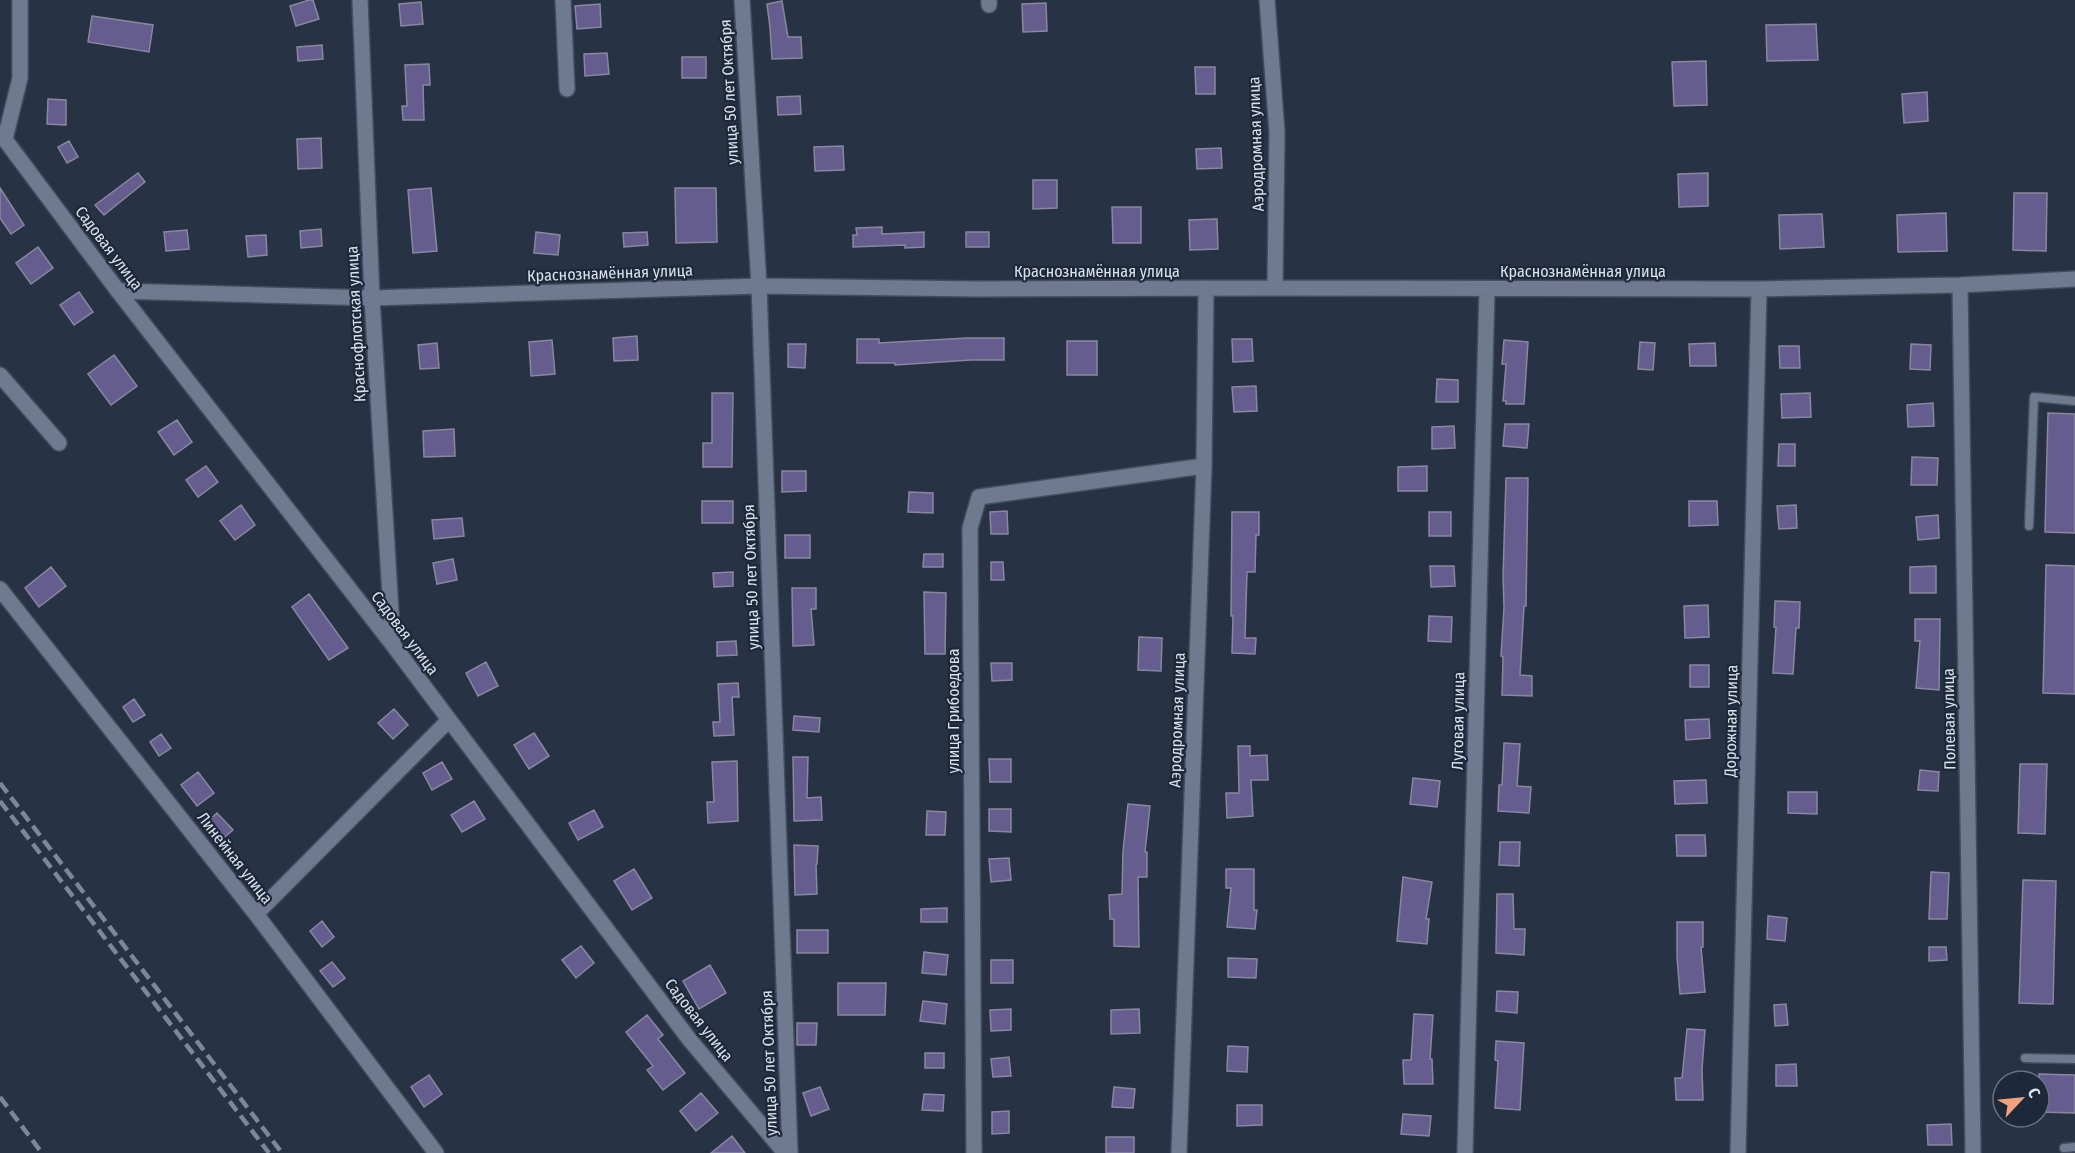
<svg xmlns="http://www.w3.org/2000/svg" width="2075" height="1153" viewBox="0 0 2075 1153" font-family="'Fira Sans Condensed',sans-serif">
	<rect width="100%" height="100%" fill="#273245"/>
	<path fill="#645d8e" stroke="#8987a0" stroke-width="1.5" d="M309 0H313L319 19 296 26 290 6Z
		M782 1 788 37H801L802 58 772 59 770 28 767 4Z
		M421 2 423 24 401 26 399 4Z
		M1046 3 1047 31 1023 32 1022 4Z
		M600 4 601 27 577 29 575 6Z
		M92 16 153 25 149 52 88 42Z
		M1816 24 1818 60 1767 61 1766 25Z
		M322 45 323 59 298 61 297 47Z
		M607 53 609 74 585 76 584 54Z
		M682 57H706V78H682Z
		M1706 61 1707 105 1674 106 1672 62Z
		M429 64 430 85H423L424 120H403L402 106H407L405 65Z
		M1195 67H1215V94H1196Z
		M1927 92 1928 121 1904 123 1902 94Z
		M800 96 801 114 778 115 777 97Z
		M48 99 66 100V125L47 124Z
		M321 138 322 168 298 169 297 139Z
		M69 141 78 157 67 163 58 147Z
		M843 146 844 170 815 171 814 147Z
		M1221 148 1222 168 1197 169 1196 149Z
		M138 173 145 182 104 215 95 205Z
		M1708 173V206L1679 207 1678 174Z
		M1033 180H1057V208L1033 209Z
		M0 188 24 225 11 234 0 218Z
		M431 188 437 251 413 253 408 190Z
		M675 188H716L717 242 676 243Z
		M2014 193H2047L2046 251 2013 250Z
		M1112 207H1141V243H1113Z
		M1946 213 1947 251 1898 252 1897 215Z
		M1822 214 1824 247 1780 249 1779 215Z
		M1217 219 1218 249 1190 250 1189 220Z
		M882 227V234L924 232V247L905 248V245L853 247V235H857L856 228Z
		M321 229 322 246 301 248 300 231Z
		M187 230 189 249 166 251 164 232Z
		M536 232 560 235 558 255 534 253Z
		M647 232 648 245 624 247 623 233Z
		M966 232H989V247H966Z
		M266 235 267 255 248 257 246 236Z
		M38 247 53 268 31 284 16 263Z
		M79 292 93 312 74 325 60 305Z
		M637 336 638 360 614 361 613 338Z
		M967 338H1004V360H971L895 365V363H857V339H879V343Z
		M1232 339H1252L1253 361 1233 362Z
		M552 340 555 374 531 376 529 342Z
		M1504 340 1528 342 1524 404H1506V401H1503L1506 364H1502Z
		M1067 341H1097V375H1067Z
		M1640 342 1655 343 1653 370 1638 369Z
		M437 343 439 368 420 369 418 345Z
		M1715 343 1716 366H1690L1689 344Z
		M788 344H806L805 368 788 367Z
		M1911 344 1931 345 1930 370 1910 369Z
		M1779 346H1799L1800 368H1780Z
		M114 355 137 386 111 405 88 374Z
		M1437 379 1458 380V402H1436Z
		M1256 386 1257 411 1234 412 1232 387Z
		M712 393H733L732 467H703V443H712Z
		M1810 393 1811 417 1782 418 1781 394Z
		M1933 403 1934 426 1908 427 1907 405Z
		M2048 413 2075 414V533L2045 532Z
		M177 420 192 442 174 455 158 432Z
		M1505 424H1529L1527 448 1503 446Z
		M1454 426 1455 448 1432 449V427Z
		M454 429 455 456 424 457 423 431Z
		M1779 444H1795V466H1778Z
		M1912 457 1938 458 1937 485H1911Z
		M206 466 218 482 198 497 186 480Z
		M1427 466V491H1398V467Z
		M782 471H806V491L782 492Z
		M1506 478H1528L1526 606H1524L1520 675 1532 676V696L1502 695 1503 657 1501 656 1504 607 1503 577Z
		M909 492 933 493V513L908 512Z
		M702 501H733V523H702Z
		M1689 501H1717L1718 525 1689 526Z
		M241 505 255 525 235 540 220 521Z
		M1796 505 1797 528 1779 529 1777 506Z
		M1007 511 1008 534H991L990 512Z
		M1232 512H1259V535H1256L1255 572H1247L1245 638H1256L1255 654 1232 653 1233 616H1231Z
		M1429 512H1451V536H1429Z
		M1938 515 1939 538 1918 540 1916 517Z
		M462 518 464 536 434 539 432 520Z
		M785 535H810V558H785Z
		M924 554H943V567H923Z
		M453 559 457 580 437 584 433 563Z
		M991 562H1003L1004 580H991Z
		M2046 565 2075 566V694L2043 693Z
		M1430 566H1454L1455 586 1431 587Z
		M1936 566V593H1910V567Z
		M51 567 66 586 39 607 25 588Z
		M733 572V586L714 587 713 573Z
		M792 588H816V609H811L814 645 793 646Z
		M924 592 946 593 945 654H925Z
		M309 594 348 648 329 660 292 607Z
		M1775 601 1800 602 1799 628H1796L1793 674 1773 673 1776 627H1774Z
		M1708 605 1709 637 1685 638 1684 606Z
		M1429 616 1452 617 1451 642 1428 641Z
		M1915 619H1940L1939 690 1916 688 1920 641H1915Z
		M1139 637 1162 638 1161 671 1138 670Z
		M736 641 737 655 717 656V642Z
		M486 662 498 686 478 696 466 673Z
		M991 663H1012V680L992 681Z
		M1690 665H1709V687H1690Z
		M738 683 739 697H732L734 735 714 736 713 722H720L718 684Z
		M134 699 145 715 133 722 123 707Z
		M394 709 408 725 393 739 378 723Z
		M794 716 820 718 819 732 793 730Z
		M1709 719 1710 738 1686 740 1685 720Z
		M534 733 549 756 529 769 514 745Z
		M161 734 171 748 159 756 150 742Z
		M1504 743 1520 744 1517 786 1531 787 1529 813 1498 811 1499 785H1502Z
		M1238 746H1250V756L1267 755 1268 780H1251L1253 816 1227 818 1226 793H1239Z
		M793 757H808L807 798 821 797 822 820 794 821Z
		M989 759H1011V782H990Z
		M737 761 738 821 708 823 707 802H714L712 762Z
		M442 762 452 779 432 790 423 773Z
		M2020 764H2047L2045 834 2018 833Z
		M1920 770 1939 772 1938 791 1918 790Z
		M198 772 214 793 197 806 181 785Z
		M1413 778 1440 781 1437 807 1410 804Z
		M1706 780 1707 803 1675 804 1674 781Z
		M1788 792H1817V814L1788 813Z
		M474 801 485 819 462 832 451 815Z
		M1128 804 1150 806 1145 852H1147V877H1138L1139 947 1114 946V919H1110L1109 895 1122 894 1123 851Z
		M989 809H1011V832L989 831Z
		M594 810 603 827 578 840 569 823Z
		M927 811 946 812 945 835H926Z
		M217 813 233 830 221 840 206 823Z
		M1676 835H1705L1706 856H1677Z
		M1500 842H1520L1519 866 1499 865Z
		M794 845 818 846 817 864H816L817 894 795 895Z
		M1009 858 1011 880 991 882 989 859Z
		M634 869 652 898 632 910 614 881Z
		M1226 869H1254V910H1257L1255 929 1227 927 1231 888H1226Z
		M1931 872 1949 873 1947 919H1929Z
		M1403 877 1432 882 1426 919H1429L1427 944 1397 941Z
		M2023 880 2056 881 2053 1004 2019 1003Z
		M1497 894H1513L1514 929H1525L1524 955 1496 953Z
		M947 908V922H921V909Z
		M1768 916 1787 918 1785 941 1767 939Z
		M322 921 334 937 322 947 310 931Z
		M1677 922H1703V947H1701L1705 992 1680 994 1677 957Z
		M797 930H828V953H797Z
		M581 946 594 963 576 978 562 960Z
		M1929 947H1946L1947 960 1929 961Z
		M924 952 948 955 946 975 922 973Z
		M1228 958 1257 959 1256 978 1228 977Z
		M991 960H1013V983H991Z
		M332 962 345 978 333 987 320 971Z
		M710 965 726 993 699 1009 683 981Z
		M838 983H886L885 1015H838Z
		M1497 991 1518 992 1517 1013 1496 1011Z
		M923 1001 947 1004 945 1024 920 1021Z
		M1786 1004 1788 1025 1775 1026 1774 1005Z
		M1011 1009V1030L991 1031 990 1010Z
		M1139 1009 1140 1033 1111 1034V1010Z
		M1414 1014 1433 1015 1430 1059H1432L1433 1084H1404L1403 1060H1411Z
		M647 1015 663 1035 658 1039 685 1073 663 1090 647 1070 653 1066 626 1032Z
		M797 1023H817L816 1045H797Z
		M1687 1029 1705 1030 1702 1069 1703 1100H1676L1675 1078H1682Z
		M1496 1041 1524 1043 1520 1110 1495 1108 1498 1061 1495 1060Z
		M1228 1046 1248 1047 1247 1072 1227 1071Z
		M925 1053H944V1068H925Z
		M1009 1057 1011 1076 993 1077 991 1059Z
		M1796 1064 1797 1086H1776V1065Z
		M2039 1074 2075 1075V1113L2039 1112Z
		M429 1075 442 1094 424 1107 411 1087Z
		M820 1087 829 1109 811 1116 803 1093Z
		M1114 1087 1135 1089 1133 1108 1112 1107Z
		M701 1093 718 1113 696 1131 680 1111Z
		M924 1094 944 1095 943 1111 922 1110Z
		M1237 1105H1262V1125L1237 1126Z
		M1009 1111V1133L992 1134V1112Z
		M1403 1114 1431 1116 1429 1136 1401 1134Z
		M1951 1124 1952 1145H1928L1927 1125Z
		M732 1136 745 1153H711Z
		M1106 1137H1134V1153H1106Z"/>
	<g fill="none" stroke-linecap="round" stroke-linejoin="round">
		<defs>
			<path id="lane" d="M2029 526 2034 397 2075 401
				M2025 1058 2075 1059
				M2064 1148 2075 1147"/>
			<path id="street" d="M563 0 567 89
				M742 0 759 286 790 1153
				M1267 0 1277 132 1275 288
				M989 5V0
				M5 139 20 78V0
				M1960 285 1973 1153
				M118 291 372 298 759 286 978 289 1275 288 1759 289 1960 285 2075 279
				M0 375 59 443
				M0 589 256 914 436 1153
				M256 914 449 720
				M974 1153 970 528 979 497 1204 466
				M1179 1153 1204 466 1206 288
				M1465 1153 1487 289
				M1738 1153 1759 289"/>
			<path id="secondary" d="M360 0 372 298 393 645
				M0 133 118 291 393 645 689 1039 785 1153"/>
		</defs>
		<use href="#lane" stroke="#444d5d" stroke-width="11"/>
		<use href="#street" stroke="#444d5d" stroke-width="18"/>
		<use href="#secondary" stroke="#444d5d" stroke-width="18"/>
		<use href="#lane" stroke="#6d7a90" stroke-width="8"/>
		<use href="#street" stroke="#6d7a90" stroke-width="15"/>
		<use href="#secondary" stroke="#6d7a90" stroke-width="15"/>
		<path stroke="#7e8797" stroke-width="4.5" stroke-dasharray="12 6" stroke-linecap="butt" d="M0 783 282 1153
			M0 801 269 1153
			M0 1097 42 1153"/>
	</g>
	<g text-anchor="middle" dominant-baseline="central" stroke-width="4.5" stroke-linejoin="round" paint-order="stroke">
		<g font-size="16" fill="#dae1ed" stroke="#1d283a">
			<text transform="translate(729 92) rotate(-93)">улица 50 лет Октября</text>
			<text transform="translate(1256 144) rotate(-92)">Аэродромная улица</text>
			<text transform="translate(109 248) rotate(53)">Садовая улица</text>
			<text x="1097" y="271">Краснознамённая улица</text>
			<text x="1583" y="271">Краснознамённая улица</text>
			<text transform="translate(610 273) rotate(-2)">Краснознамённая улица</text>
			<text transform="translate(356 324) rotate(-93)">Краснофлотская улица</text>
			<text transform="translate(751 577) rotate(-92)">улица 50 лет Октября</text>
			<text transform="translate(405 633) rotate(53)">Садовая улица</text>
			<text transform="translate(953 711) rotate(-90)">улица Грибоедова</text>
			<text transform="translate(1949 719) rotate(-91)">Полевая улица</text>
			<text transform="translate(1177 720) rotate(-88)">Аэродромная улица</text>
			<text transform="translate(1458 721) rotate(-89)">Луговая улица</text>
			<text transform="translate(1731 721) rotate(-89)">Дорожная улица</text>
			<text transform="translate(235 858) rotate(52)">Линейная улица</text>
			<text transform="translate(699 1020) rotate(52)">Садовая улица</text>
			<text transform="translate(769 1063) rotate(-92)">улица 50 лет Октября</text>
		</g>
	</g>
	<g transform="translate(2021 1099) rotate(64)"><circle r="28" fill="#1d283a" stroke="#697282" stroke-width="1.5"/>
	<path d="M0-4.5L10 22L0 15L-10 22Z" fill="#f1a27b"/>
	<text y="-9" font-size="16" font-weight="bold" text-anchor="middle" fill="#dae1ed">С</text>
	</g>
</svg>
